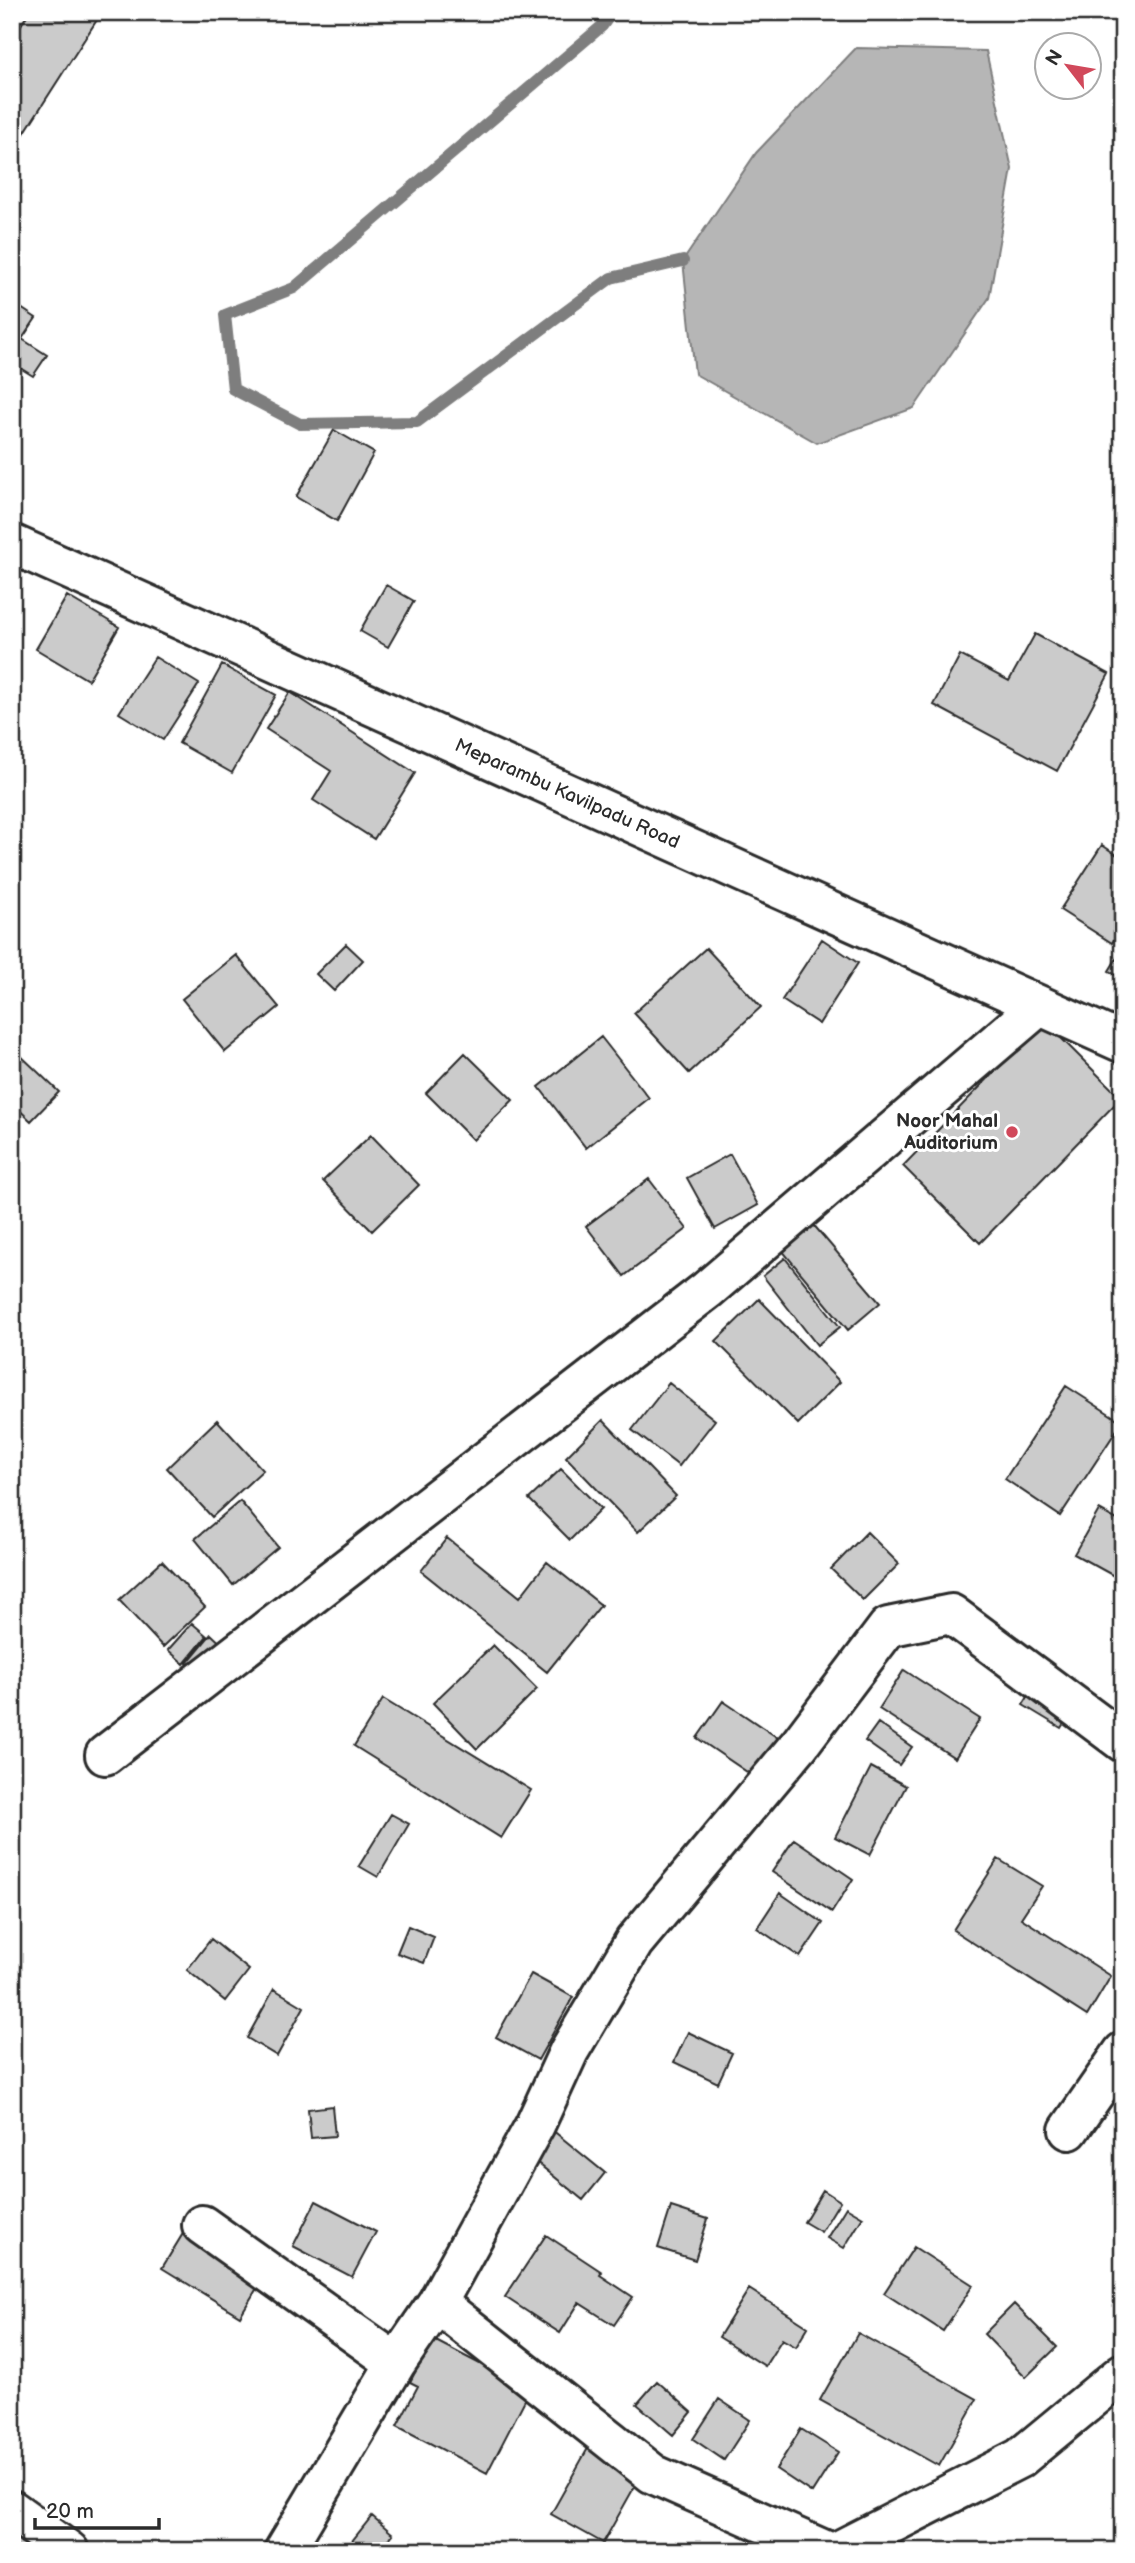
<svg xmlns="http://www.w3.org/2000/svg" width="1135" height="2563" viewBox="0 0 1135 2563" font-family="'Balsamiq Sans',sans-serif">
	<rect width="100%" height="100%" fill="#fff"/>
	<filter id="ink" filterUnits="userSpaceOnUse"><feTurbulence type="fractalNoise" baseFrequency=".0143" numOctaves="2"/><feDisplacementMap in="SourceGraphic" scale="14" xChannelSelector="R" yChannelSelector="G"/><feConvolveMatrix kernelMatrix="1 2 1 2 8 2 1 2 1" color-interpolation-filters="sRGB"/></filter>
	<g filter="url(#ink)">
		<path fill="#b6b6b6" stroke="#7e7e7e" stroke-width="2" d="M856 48 986 51 1012 169 989 298 914 408 817 443 695 374 683 261 756 153Z"/>
		<g fill="none" stroke-linecap="round" stroke-linejoin="round">
			<path stroke="#7e7e7e" stroke-width="12" d="M612 12 602 26 294 288 225 315 233 389 300 424 417 422 611 278 683 261"/>
		</g>
		<path fill="#cbcbcb" stroke="#2b2b2b" stroke-width="2" d="M29 12H102L12 152V20L21 25Z
			M12 302 36 318 22 339 47 355 33 376 12 363Z
			M334 430 374 453 337 521 296 497Z
			M386 585 414 601 388 647 360 631Z
			M67 596 119 627 88 680 36 649Z
			M1035 634 1109 674 1057 771 934 705 960 655 1009 681Z
			M155 657 199 684 163 740 119 713Z
			M222 665 276 695 232 773 179 743Z
			M290 692 415 773 374 839 313 800 331 771 266 729Z
			M1102 845 1123 859V926L1112 943 1060 910Z
			M822 939 858 963 819 1024 782 1000Z
			M346 944 363 960 334 991 316 974Z
			M706 948 761 1007 689 1073 634 1013Z
			M1123 948V979L1109 971Z
			M236 955 279 1007 225 1052 182 999Z
			M1044 1021 1121 1098 980 1243 903 1166Z
			M601 1037 649 1098 586 1148 539 1087Z
			M465 1053 513 1100 473 1140 426 1093Z
			M19 1054 59 1092 31 1121 12 1103V1061Z
			M371 1135 419 1185 372 1231 323 1181Z
			M730 1154 758 1205 715 1229 687 1178Z
			M649 1179 687 1229 624 1276 586 1226Z
			M812 1223 880 1303 848 1330 781 1249Z
			M785 1258 840 1327 817 1345 763 1276Z
			M759 1299 840 1382 798 1424 716 1341Z
			M669 1383 715 1420 679 1466 632 1430Z
			M1066 1386 1122 1422 1060 1516 1005 1479Z
			M217 1420 263 1470 212 1517 167 1468Z
			M603 1420 676 1496 638 1532 566 1457Z
			M561 1469 601 1509 570 1540 529 1499Z
			M240 1501 278 1547 233 1585 195 1539Z
			M1099 1510 1123 1523V1581L1074 1554Z
			M867 1532 899 1564 863 1600 831 1569Z
			M447 1538 520 1597 547 1562 601 1605 547 1672 421 1571Z
			M162 1561 205 1607 163 1647 119 1600Z
			M192 1623 207 1636 184 1664 168 1650Z
			M211 1634 226 1648 203 1676 187 1663Z
			M493 1645 537 1689 477 1749 433 1703Z
			M904 1670 980 1719 955 1758 879 1709Z
			M1044 1671 1082 1694 1061 1728 1023 1705Z
			M383 1699 531 1790 501 1838 354 1746Z
			M723 1701 781 1740 756 1778 697 1738Z
			M878 1723 912 1747 899 1765 865 1741Z
			M871 1767 906 1786 870 1855 835 1837Z
			M391 1814 409 1824 378 1877 359 1866Z
			M794 1839 853 1879 832 1912 772 1872Z
			M998 1859 1042 1886 1021 1918 1111 1976 1087 2016 953 1930Z
			M780 1893 823 1923 800 1957 757 1928Z
			M408 1926 434 1937 424 1963 397 1953Z
			M211 1939 249 1970 225 2001 187 1970Z
			M531 1974 573 1997 538 2060 496 2037Z
			M274 1989 304 2007 277 2056 247 2038Z
			M688 2032 732 2053 718 2083 674 2062Z
			M332 2106 335 2136 311 2138 308 2109Z
			M551 2129 605 2173 583 2200 529 2156Z
			M823 2190 840 2201 821 2232 804 2222Z
			M316 2201 376 2232 352 2277 293 2246Z
			M671 2207 708 2219 695 2260 658 2248Z
			M846 2207 863 2217 844 2248 827 2238Z
			M187 2227 265 2275 240 2316 162 2268Z
			M546 2235 602 2272 600 2275 633 2297 614 2325 579 2303 560 2333 505 2297Z
			M914 2247 973 2285 943 2331 884 2293Z
			M749 2289 808 2327 796 2347 782 2339 765 2366 719 2337Z
			M1014 2304 1057 2347 1026 2377 984 2334Z
			M858 2333 977 2399 939 2466 820 2400Z
			M432 2339 530 2390 487 2473 397 2426 418 2386 410 2382Z
			M657 2381 692 2412 673 2435 637 2404Z
			M719 2399 750 2420 724 2460 693 2439Z
			M801 2429 838 2452 812 2493 776 2469Z
			M592 2441 644 2470 603 2543 551 2514Z
			M372 2516 393 2534 379 2551H344Z
			M12 2528 49 2551H12Z"/>
		<g fill="none" stroke-linecap="round" stroke-linejoin="round">
			<defs>
				<path id="minor" d="M105 1755 707 1290 1039 1006
					M1069 2130 1123 2052
					M202 2225 396 2363 284 2551
					M437 2303 653 2474 827 2551
					M396 2363 437 2303 535 2125 569 2051 634 1942 799 1745 888 1627 951 1614 1123 1742
					M12 2510 69 2551
					M838 2551 1020 2458 1123 2373"/>
				<path id="secondary" d="M12 544 1123 1043"/>
			</defs>
			<use href="#minor" stroke="#2b2b2b" stroke-width="44"/>
			<use href="#secondary" stroke="#2b2b2b" stroke-width="44"/>
			<use href="#minor" stroke="#fff" stroke-width="38"/>
			<use href="#secondary" stroke="#fff" stroke-width="38"/>
		</g>
	</g>
	<circle fill="#d1495b" stroke="#fff" stroke-width="2.5" cx="1012" cy="1132" r="7"/>
	<g text-anchor="middle" dominant-baseline="central" stroke-width="6" stroke-linejoin="round" paint-order="stroke">
		<g font-size="19" fill="#2b2b2b" stroke="#fff">
			<text transform="translate(567 794) rotate(24)">Meparambu Kavilpadu Road</text>
		</g>
		<g font-size="19" font-weight="bold" fill="#2b2b2b" stroke="#fff" text-anchor="end">
			<text x="998" y="1121">Noor Mahal<tspan x="998" dy="22">Auditorium</tspan></text>
		</g>
	</g>
	<rect width="1135" height="2563" fill="none" stroke="#fff" stroke-width="42"/>
	<rect x="21" y="21" width="1093" height="2521" fill="none" stroke="#2b2b2b" stroke-width="2.5" filter="url(#ink)"/>
	<g transform="translate(1068 66) rotate(301)"><circle r="33" fill="#ffffff" stroke="#aaaaaa" stroke-width="2"/>
	<path d="M0-5L12 26L0 18L-12 26Z" fill="#d1495b"/>
	<text y="-10" font-size="19" font-weight="bold" text-anchor="middle" fill="#2b2b2b">N</text>
	</g>
	<path d="M35 2518v10h124v-10" fill="none" stroke="#2b2b2b" stroke-width="3.5"/>
	<text x="46" y="2518" font-size="21" fill="#2b2b2b" stroke="#ffffff" stroke-width="5" paint-order="stroke">20 m</text>
</svg>
